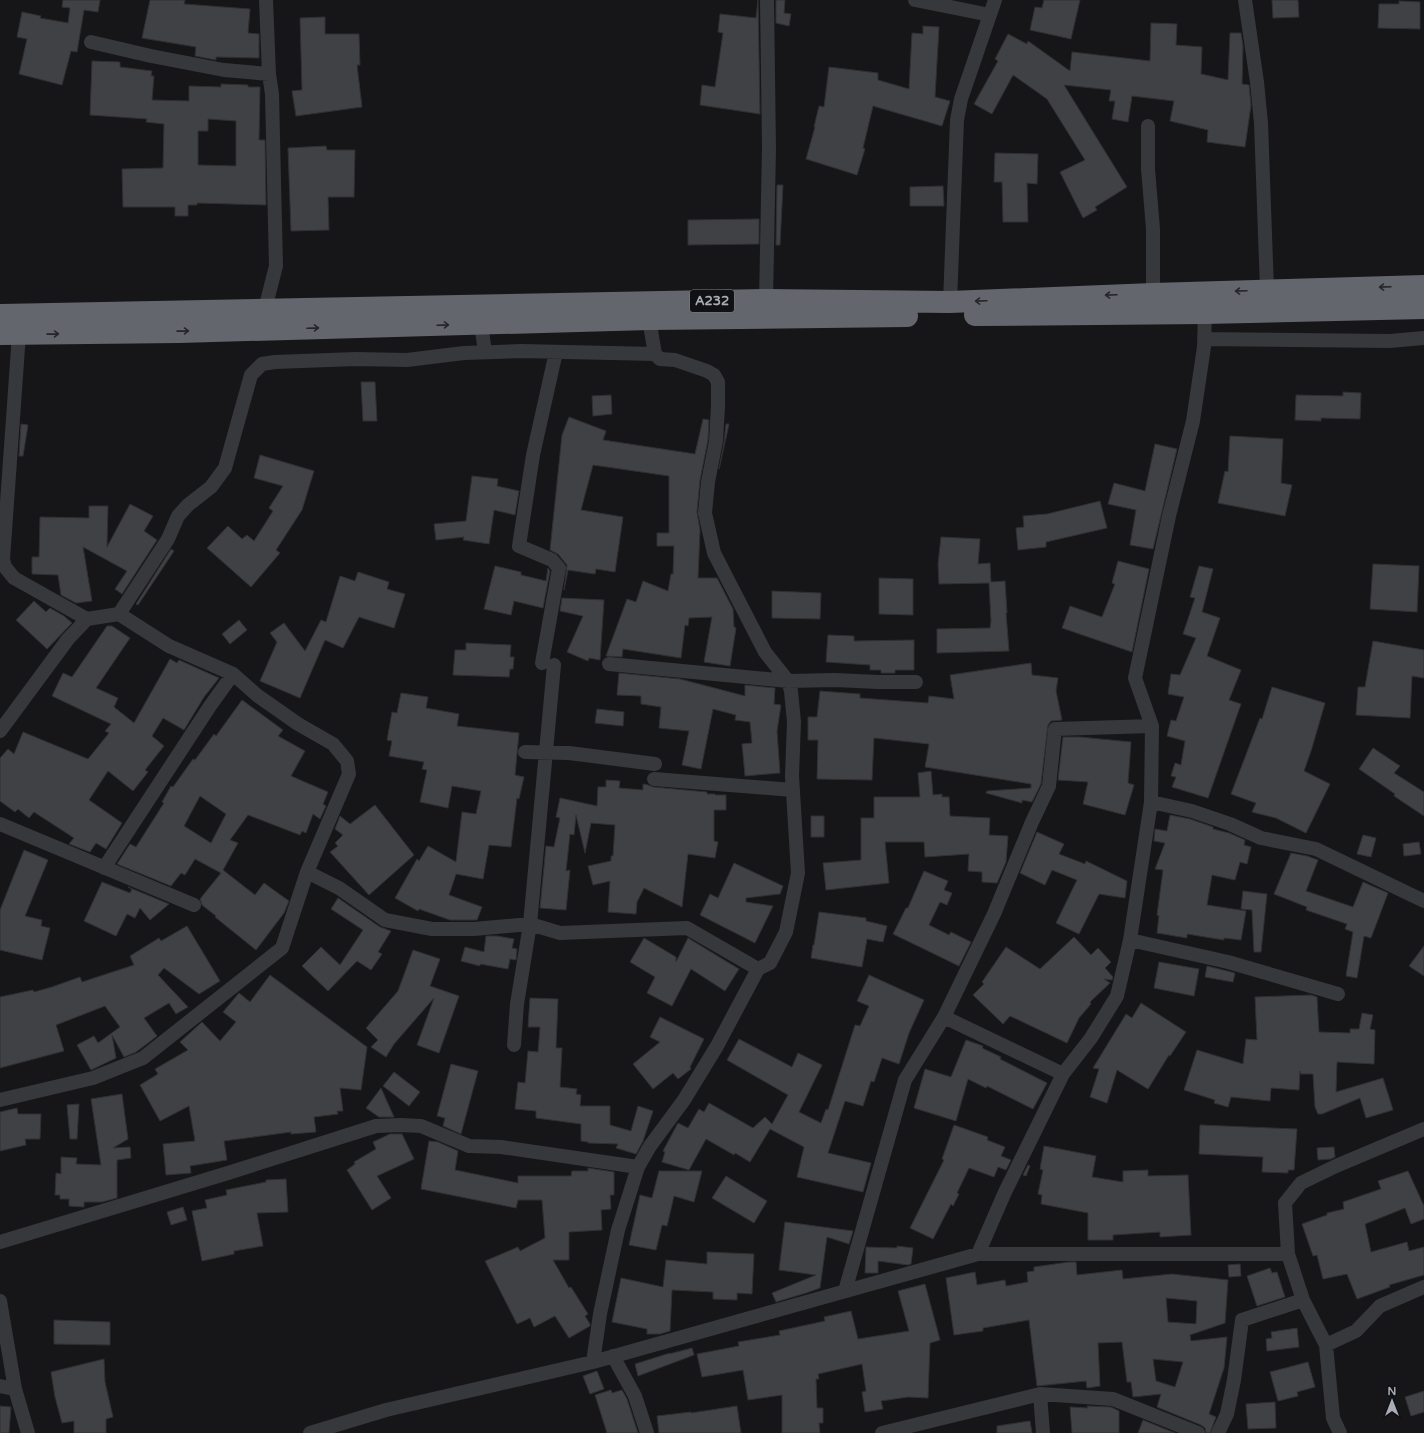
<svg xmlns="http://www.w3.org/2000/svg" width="1424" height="1433" viewBox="0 0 1424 1433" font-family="'Varela Round',sans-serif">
	<rect width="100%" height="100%" fill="#161618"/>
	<path fill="#404144" stroke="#303033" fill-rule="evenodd" d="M63 0H100L98 12 84 10 77 52 71 51 62 85 19 74 27 39 17 37 22 12 41 16 40 18 68 23 70 8 62 7Z
		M150 0H185L184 4 250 9 248 33 259 34V58L216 57V60L195 56 196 47 142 38Z
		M758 0 760 114 700 105 702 85 715 87 723 33 718 32 720 14 756 18Z
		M776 0H785L784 13 791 14 789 26 776 23Z
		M1044 0H1080L1071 39 1030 30 1035 7 1042 8Z
		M1272 0H1298L1299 17 1273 18Z
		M1399 1 1420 2V29L1378 28 1379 4H1399Z
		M325 17V34H359L360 65H357L362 107 296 116 292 91 302 90 300 18Z
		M1151 23 1177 24 1176 45 1202 47 1201 74 1228 80 1230 33H1241L1243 46 1242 84 1249 85 1251 105 1245 147 1207 142 1208 130 1170 121 1174 101 1132 96 1128 122 1112 119 1115 101H1109L1111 90 1064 85 1127 187 1095 207 1097 210 1083 218 1060 172 1085 160 1047 99 1013 75 992 114 974 104 998 61 995 59 1008 34 1027 44 1028 41 1070 71 1072 52 1150 61Z
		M923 26 939 27 935 97 950 101 942 126 873 106 863 148 865 149 857 175 806 159 815 127H814L819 106 824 107 829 67 878 73V80L909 89 912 33 923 34Z
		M92 61 120 62V67L152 71 151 76H154L152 100 189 101V86L221 87V84L248 85V87H260L259 140H265L266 205 197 203V205H188V216H175V207H123L122 169 163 168 164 124 146 122 147 119 90 115ZM208 119 236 121V166L198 165V131H208Z
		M326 146 327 150H355L354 197H328L329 230 291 231 288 148Z
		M995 153 1038 154 1037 184 1027 183 1028 222H1003L1002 182H994Z
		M777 185H783L780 245H776Z
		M943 186 944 206H910V187Z
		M759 219V244L688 245V220Z
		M361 382H375L377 421H363Z
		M1343 392 1361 393 1360 419 1321 418V421L1295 420 1296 395 1343 396Z
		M611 395 612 414 593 416 592 396Z
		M569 417 606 431 603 440 695 454 703 419 709 420 708 440 700 480 697 512 700 530 698 578H717L733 609 734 627 736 628 730 666 704 662 712 617 689 618 688 626 685 625 681 658 623 649 622 657 606 656 627 599 636 602 643 581 668 591 671 574H673L674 546H657V533H669V476L593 465 581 510 623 517 615 572 596 569 595 574 568 570 564 590 567 565 558 554 550 550 562 435Z
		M21 424 28 425 23 456H19Z
		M726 424H729L719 469 724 443Z
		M1230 436 1283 439 1281 483 1292 485 1285 516 1218 503 1225 471 1228 472Z
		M1155 444 1177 449 1153 549 1130 545 1136 510 1108 504 1114 483 1145 491Z
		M260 455 314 471 302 510 276 550 280 553 251 587 207 548 228 526 242 539 247 535 254 541 273 511 269 508 283 486 254 478Z
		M472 476 498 479 497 486 519 491 515 515 494 510 489 544 463 540 464 537 436 540 434 524 466 521Z
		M1100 501 1107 528 1046 542V547L1018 550 1016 528 1024 527 1023 516 1047 514Z
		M130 504 153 516 144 531 157 540 122 594 115 589 127 571 83 547 92 601 76 603 61 595 58 575 32 574V557H39L40 517 89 518V506H108L107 547Z
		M941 537 980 539 978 564 990 563 991 582 1005 581 1007 613H1006L1009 651 937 653V629L990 628 991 621 989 583 939 584 938 564Z
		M171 549 174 551 138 605 136 604Z
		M1118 561 1149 569 1132 652 1062 628 1070 606 1102 617 1115 584 1112 583Z
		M1373 564 1419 566 1417 612 1370 609Z
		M495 566 521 572V575L546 581 548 568 550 571 543 608 514 601 511 615 484 609Z
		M1199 566 1213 569 1202 612 1220 618 1207 656 1241 670 1229 700 1241 704 1208 798 1172 787 1176 777 1171 776 1175 763 1181 765 1185 741 1167 736 1171 720 1176 721 1184 697 1168 694 1171 674 1180 675 1196 638 1183 634 1195 598 1190 597Z
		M358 572 389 582 387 589 405 594 394 628 359 617 343 648 325 640 300 698 260 681 277 642 270 633 284 623 305 651 321 620 326 622 340 576 355 581Z
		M879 578 913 579V615L879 614Z
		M772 591 821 593 820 619 772 618Z
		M562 598 604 600 600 660 589 658 588 661 567 652 583 616 560 611Z
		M34 601 46 612 50 608 64 616 72 623 47 649 16 620Z
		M239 620 247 630 230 644 222 634Z
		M107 626H112L130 638 96 688 118 698 114 707 134 723 170 659 177 663 179 660 219 678 204 697 184 730 163 718 152 736 164 746 145 770 148 772 133 791 108 771 89 800 122 823 106 849 96 843 90 852 69 844 74 838 34 812 29 818 18 809 15 812 0 801V758L8 749 14 754 23 732 88 759 109 733 105 731 111 724 52 696 63 673 72 677Z
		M828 635 854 636V641L914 640V670H895V673H881V670H870V665L826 662Z
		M1373 641 1424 650V678L1412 676 1410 718 1356 715 1358 687H1365Z
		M466 643 511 645 510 657H514L513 669H510L509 677 453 675 455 650H466Z
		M1031 663 1032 675 1058 678 1056 691 1062 720 1051 721 1048 725 1041 784 1032 802 1022 800V803L986 793 987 791 1031 788V784L925 767 929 744 874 738 872 780 817 779 818 740H808V717H817L820 691 860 694V698L928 703 929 696 954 699 950 675Z
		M619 673 680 679 745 696V685L775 688 774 704 781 705 777 731 780 773 745 776 742 744 752 743 750 722 735 720 736 715 713 709 701 769 682 765 689 731 659 728 661 707 641 704V696L617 695Z
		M1272 687 1325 703 1312 748 1304 771 1330 784 1306 833 1276 818 1252 812 1256 803 1231 794 1260 718 1262 719Z
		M401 693 428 697 426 708 459 714 457 726 519 733 515 775 524 777 519 799 517 798 511 847 489 845 483 879 456 874 449 895 482 907 477 920H450L419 909 418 911 395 898 417 859 419 861 428 846 456 862 462 812 476 814 481 791 452 786 448 808 420 802 427 770 422 769 424 762 389 756 392 741 387 740 392 712 397 713Z
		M242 700 283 730 278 736 305 751 291 776 328 792 323 804 326 806 320 819 313 814 306 833 302 831 300 835 248 815 230 840 238 843 223 870 255 895 264 883 289 901 284 913 256 950 215 917 216 916 202 905 200 899 221 873 195 859 185 875 181 873 171 886 117 864 130 844 136 847 164 803 162 802 171 786 173 787 193 759 195 760 214 734 216 736ZM200 796 226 814 211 843 184 826Z
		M597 709 624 712 623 726 595 723Z
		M1063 737H1080L1131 742 1128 783 1134 785 1125 815 1083 804 1088 782 1058 780Z
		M1373 748 1400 766 1394 773 1424 792V816L1394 796 1395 794 1359 769Z
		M931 771 933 795 942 794V797H949L950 816 990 818 989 835 1008 836 1006 862 997 883 982 882V872L968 871 969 854 925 857 924 842H885L889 883 826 890 823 863 861 860V818H874V797H920L918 773Z
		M606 780 620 781 619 788 643 790V784L648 785 653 787 707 792V794H715V795H726V810H714V841L718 842 715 858 688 854 682 907 644 888 637 902 636 914 608 912 610 881 593 885 588 866 611 861V856H613L615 825 591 823 585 853 576 815 574 835 570 834 566 871 570 870 566 910 540 908 546 846 554 847 560 818 556 817 560 798 597 806 598 787H606Z
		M375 805 414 855 369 895 330 852 338 846 335 843 343 835 335 829 340 816 350 824Z
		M1170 815 1190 819 1213 827V829L1229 833 1245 840 1244 845 1251 847 1247 864 1240 862 1235 880 1212 875 1207 905 1246 911 1241 940 1224 938V940L1187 934V938L1157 933 1159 916 1157 915 1163 870 1155 869 1165 843 1154 841 1155 829 1167 831Z
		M811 816H824V837H811Z
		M1037 832 1064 844 1059 854 1085 864 1086 861 1127 881 1125 898 1099 894 1079 934 1056 923 1077 880 1052 870 1045 885 1020 873Z
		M1363 835 1376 838 1371 857 1357 854Z
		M1419 842 1421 854 1404 856 1403 844Z
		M24 850 48 860 25 916 42 920 41 926 50 928 42 960 0 950V910Z
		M1291 853 1307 856 1318 860 1306 891 1353 907 1363 882 1388 893 1371 938 1364 936 1357 978 1346 976 1353 932 1345 929 1347 924 1306 910 1307 907 1274 894Z
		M734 863 783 886 780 894 746 898V902L773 906 755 943 700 915 710 894 718 898Z
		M924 871 948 881 944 890 952 893 947 905 940 902 929 925 949 935 951 932 971 942 959 966 893 934 906 908H908Z
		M102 882 130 893 132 889 128 887 169 904 150 920 140 908 135 918 127 914 116 936 84 921Z
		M1243 891 1267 894 1261 952H1254L1252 910 1241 909Z
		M338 898 380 927 391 931 378 952 382 954 371 970 357 961 328 991 302 966 321 947 340 965 363 930 331 909Z
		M819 912 866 918V921L887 926 883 942 867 939 862 967 811 958 813 945H814Z
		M187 926 220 981 199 994 164 968 158 975 188 1007 176 1014 169 1003 144 1018 157 1036 148 1043 136 1052 124 1057 112 1035 116 1058 91 1070 77 1045 94 1036 98 1043 120 1027 105 1006 56 1025 64 1051 0 1068V997L33 990 34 992 52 987 80 977 82 982 134 965 130 956 159 938 161 941Z
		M486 936H497L514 939 512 948 517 949 516 960 510 959 508 969 480 964V966L461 961 465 947 484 952Z
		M1074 937 1091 955 1098 948 1111 962 1105 968 1113 977 1112 980 1104 979 1110 983 1090 1002 1091 1004 1079 1018 1067 1043 1010 1016 1003 1024 973 995 984 984 982 982 1006 947 1040 969Z
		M644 938 676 957V962L688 938 739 969 725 991 691 969 672 1006 647 993 655 977 630 962Z
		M1424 946V976L1409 966Z
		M413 950 440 959 430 986 459 996 439 1053 417 1045 434 998 394 1044 386 1057 371 1047 378 1040 366 1028 398 991Z
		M1159 962 1199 969 1194 996 1154 988Z
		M1207 966 1235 973 1233 982 1205 977Z
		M270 975 367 1047 361 1090 340 1088 343 1111H337L338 1114 314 1117 316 1132 291 1134V1132L224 1141 227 1160 190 1166 191 1173 166 1175 163 1144 195 1141 189 1106 160 1121 140 1085 158 1074 155 1069 188 1050 180 1042 202 1022 220 1041 236 1022 223 1012 239 993 250 1002Z
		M869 975 924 1000 909 1033 899 1064 882 1058 874 1082 871 1081 863 1106 845 1101 828 1153 871 1163 863 1192 797 1177 804 1147 770 1129 750 1162 735 1153 734 1155 706 1139 689 1170 662 1162 665 1152 663 1151 678 1123 688 1128 699 1109 704 1112 709 1103 753 1128 765 1117 772 1124 788 1095 727 1060 739 1039 792 1067 798 1053 822 1065 799 1112 821 1123 826 1109 828 1110 855 1025 860 1026 869 1006 857 1001Z
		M1311 995 1317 997 1319 1032 1350 1033V1029H1359L1362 1013 1373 1015 1370 1029 1375 1030 1374 1064 1337 1062 1336 1092 1383 1078 1393 1110 1366 1118 1360 1098 1322 1114H1318L1315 1107 1313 1074H1301L1300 1071 1299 1090 1271 1088 1270 1101 1231 1097 1228 1107 1214 1103 1215 1100 1184 1090 1197 1050 1243 1064 1246 1039 1257 1040 1255 997Z
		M530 998 558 999 556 1048H562L560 1087 577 1089 576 1094 581 1095 580 1106H610V1125L631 1131 638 1106 653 1111 643 1141 636 1154 616 1148 618 1144 588 1143V1142L581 1141V1124L536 1118V1111L515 1109 518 1082 525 1083 528 1051 538 1052 540 1027H528Z
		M1141 1003 1186 1032 1170 1056 1169 1055 1148 1089 1117 1070 1107 1103 1090 1097 1099 1069 1093 1068 1126 1014 1132 1018Z
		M660 1017 704 1039 690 1067 691 1069 678 1079 673 1073 653 1089 633 1064 660 1042 650 1037Z
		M966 1040 983 1046 982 1048 1001 1057 1000 1059 1047 1083 1033 1109 987 1086 986 1088 968 1079 956 1121 914 1108 925 1069 951 1077Z
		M451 1064 478 1071 461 1134 443 1126 445 1118 437 1116Z
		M394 1072 420 1092 409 1106 383 1086Z
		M381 1088 394 1117H379L366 1108Z
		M122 1094 128 1139 113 1148 130 1147 131 1158 117 1160V1198L102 1202H84V1207L69 1206V1199H60V1195H55L56 1173 61 1174V1157L77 1158 76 1164 101 1165 91 1099Z
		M79 1104 77 1139H70L67 1105Z
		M17 1108 18 1114H41L40 1139H25L26 1145 0 1151V1112Z
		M954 1125 988 1137 987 1140 1005 1147 1001 1156 1011 1160 1006 1170 998 1167 994 1177 969 1168 957 1193 959 1194 953 1206 951 1204 933 1239 910 1228 944 1160 942 1159Z
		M1200 1125 1297 1129 1294 1170H1288V1173L1262 1172 1263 1157 1199 1154Z
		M390 1134H402L414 1159 377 1176 391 1198 372 1210 347 1170 355 1164 354 1162 376 1149 373 1142Z
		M429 1141 438 1142 458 1151 455 1170 518 1183V1176H571L572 1171H588V1168L614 1172V1195H610L611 1209 601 1210 602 1230 569 1232V1260H553L569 1288 571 1287 588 1314 585 1316 590 1324V1326L569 1338 555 1316 534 1327 530 1318 517 1324 485 1261 518 1247 520 1251 545 1238 542 1200H518L516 1208 421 1189Z
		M1044 1146 1096 1156 1092 1177 1123 1182V1171L1148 1170V1176L1188 1175 1191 1235 1160 1237V1232L1113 1235V1240H1088V1213L1041 1204 1042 1195 1038 1194 1043 1170 1040 1169Z
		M1334 1147 1335 1157 1331 1159 1318 1160 1317 1148Z
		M1028 1165 1030 1166 1026 1176 1023 1175Z
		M659 1171H702L694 1202 674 1196 667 1226 662 1225 656 1250 629 1245 640 1195 652 1198Z
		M1408 1171 1424 1206V1219L1411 1224 1405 1208 1365 1224 1371 1252 1407 1242 1409 1251 1424 1247V1275L1389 1285 1390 1287 1357 1299 1347 1274 1323 1279 1317 1255 1313 1256 1302 1224 1327 1215V1213L1344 1209 1343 1202 1381 1189 1378 1181Z
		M726 1176 767 1201 754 1223 712 1198Z
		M286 1179 288 1212 257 1213 263 1246 234 1251V1254L202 1261 192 1211 207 1208 205 1200 227 1195 226 1190 266 1182V1180Z
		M183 1207 187 1220 171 1225 167 1212Z
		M785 1222 853 1231 849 1244 827 1237 820 1288 806 1293 776 1302 772 1293 816 1275 779 1270Z
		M897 1246 913 1248 911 1264 908 1265 878 1261V1273H865L866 1247 897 1248Z
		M707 1252 754 1254 752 1294 737 1293V1300L713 1299V1292L672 1290 670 1331 660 1334H647V1329L612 1322 621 1278 663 1287 666 1260 707 1264Z
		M1069 1262H1076L1077 1275 1122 1270 1123 1279 1172 1274 1228 1280 1225 1323 1190 1335 1191 1341 1227 1337 1224 1368 1209 1414 1216 1417 1210 1433H1206L1205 1428 1201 1425 1157 1407 1161 1394 1133 1397 1131 1382H1127L1122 1342 1098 1343 1100 1386 1087 1388 1086 1381 1037 1386 1029 1320 983 1328V1331L954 1335 946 1278 975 1272 977 1285 1005 1280 1006 1286 1028 1282 1027 1272 1034 1271V1267ZM1166 1298 1197 1301 1196 1324 1168 1322ZM1153 1359 1183 1362 1175 1387 1156 1381Z
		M1240 1264 1241 1276 1229 1277 1228 1265Z
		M1270 1268 1272 1273 1277 1272 1285 1297 1257 1306 1247 1276Z
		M925 1284 940 1340 930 1343 928 1398 908 1397 881 1401 883 1409 865 1412 862 1392 866 1391 862 1364 818 1374 819 1379H816L817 1408H823V1423H819L820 1433H782V1395L748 1400 743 1370 702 1377 697 1354 739 1346 738 1342 780 1335 779 1331 825 1321 824 1317 851 1311 858 1339 909 1331 898 1291Z
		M54 1320 110 1322V1345L54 1344Z
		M1297 1328 1299 1347 1267 1351 1266 1339 1272 1338 1271 1332Z
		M692 1348 694 1355 638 1376 635 1364 670 1353 669 1354Z
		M104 1359 105 1382 113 1417 106 1419V1433H74V1421L62 1423 55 1397 51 1372Z
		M1308 1362 1315 1387 1297 1392 1298 1396 1278 1401 1270 1372Z
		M597 1371 604 1389 590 1394 583 1376Z
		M611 1390 612 1393 622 1390 627 1399 638 1433H607L595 1395Z
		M1424 1391V1412L1411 1416 1405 1397Z
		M1275 1402 1276 1428 1248 1429 1246 1404Z
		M0 1406 11 1407 9 1433H0Z
		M737 1406 741 1433H659L657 1416 691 1412V1413Z
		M1087 1406 1111 1407 1119 1411V1433H1072L1070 1407 1088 1408Z
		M1143 1420 1175 1433H1138Z
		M1030 1421 1032 1433H997V1426Z"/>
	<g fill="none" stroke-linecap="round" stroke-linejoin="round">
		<path stroke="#37383c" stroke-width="14" d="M915 0 990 15
			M1245 0 1257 82 1261 123 1267 290
			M91 42 151 56 224 70 269 74
			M1148 126V169L1153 229V294
			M766 300 769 148 767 0
			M950 302 957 120 961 99 995 0
			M265 309 276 266 272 94 269 74 266 0
			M481 324 485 352
			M19 334 3 559 5 567 14 578 87 619
			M1204 339 1390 341 1424 338
			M119 614 168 539 178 516 188 505 211 487 225 468 251 375 262 364 275 362 356 359 407 360 464 353 521 351 655 354
			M542 663 559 568 552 560 519 546 533 455 556 352
			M609 664 788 681 835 680 878 682H916
			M0 731 68 639 87 619 119 614 169 646 233 674 258 696 298 724 333 744 347 761 349 774 307 872 282 948 143 1058 93 1078 0 1100
			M525 752 569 753 655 764
			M654 779 793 790
			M1151 802 1192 811 1230 824 1261 838 1316 849 1424 901
			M0 824 194 905
			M104 868 210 706 233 674
			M307 872 339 888 385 920 432 929H474L530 924 560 933 687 928 758 969
			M1130 940 1228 962 1338 994
			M944 1017 1063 1074
			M514 1045 517 1004 530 924 554 665
			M1424 1129 1336 1166 1301 1183 1285 1203 1288 1254 1303 1300 1326 1345 1356 1331 1380 1306 1424 1287
			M0 1242 228 1173 376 1126 401 1125 421 1126 469 1146 501 1147 638 1167
			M978 1254 1005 1192 1063 1074 1091 1038 1117 996 1130 940 1151 802 1152 726 1135 678 1169 516 1193 421 1204 347 1205 313
			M845 1291 905 1080 944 1017 994 914 1032 822 1049 786 1055 729 1152 726
			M0 1301 15 1389 28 1433
			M1326 1345 1333 1418 1340 1433
			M613 1356 635 1396 647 1433
			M593 1362 600 1314 618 1230 638 1167 650 1146 684 1100 717 1046 758 969 770 963 786 932 798 873 792 776 794 722 791 691 788 681 765 652 714 553 705 513 708 482 716 441 718 406V382L714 375 707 371 675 360 660 359 655 354 649 319
			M0 1386 15 1389
			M1040 1394 1043 1433
			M310 1433 386 1410 593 1362 978 1254H1288
			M882 1433 1040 1394 1113 1399 1198 1433
			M1218 1433 1227 1414 1234 1380 1242 1320 1303 1300"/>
		<path stroke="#63666d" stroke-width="22" d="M0 315 766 300 950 302 1153 294 1424 286
			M975 315 1205 313 1424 308
			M0 334 179 332 649 319 907 316"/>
	</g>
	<defs><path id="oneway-shaft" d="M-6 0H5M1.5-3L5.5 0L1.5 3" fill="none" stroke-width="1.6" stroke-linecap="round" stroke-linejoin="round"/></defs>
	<g stroke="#26262a">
		<use href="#oneway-shaft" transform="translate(1385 287) rotate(178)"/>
		<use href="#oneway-shaft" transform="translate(1241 291) rotate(178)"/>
		<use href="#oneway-shaft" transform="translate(1111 295) rotate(178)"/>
		<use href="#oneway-shaft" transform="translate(981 301) rotate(178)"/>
		<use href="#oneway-shaft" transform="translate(443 325) rotate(-2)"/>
		<use href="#oneway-shaft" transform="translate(313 328) rotate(-2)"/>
		<use href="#oneway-shaft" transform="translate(183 331) rotate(-1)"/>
		<use href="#oneway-shaft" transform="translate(53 334) rotate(-1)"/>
	</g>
	<g text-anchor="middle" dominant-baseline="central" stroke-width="3.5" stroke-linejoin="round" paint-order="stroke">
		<rect fill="#111113" stroke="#7b7e86" stroke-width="1" x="690" y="290" width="44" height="22" rx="3"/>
		<g font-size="13" font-weight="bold" fill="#a8adb7">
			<text x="712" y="301">A232</text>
		</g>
	</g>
	<g transform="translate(1392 1401)" stroke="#111113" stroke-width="3" paint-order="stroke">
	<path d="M0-3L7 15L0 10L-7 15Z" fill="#a8adb7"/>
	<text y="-6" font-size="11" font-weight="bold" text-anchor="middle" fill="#a8adb7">N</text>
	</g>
</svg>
